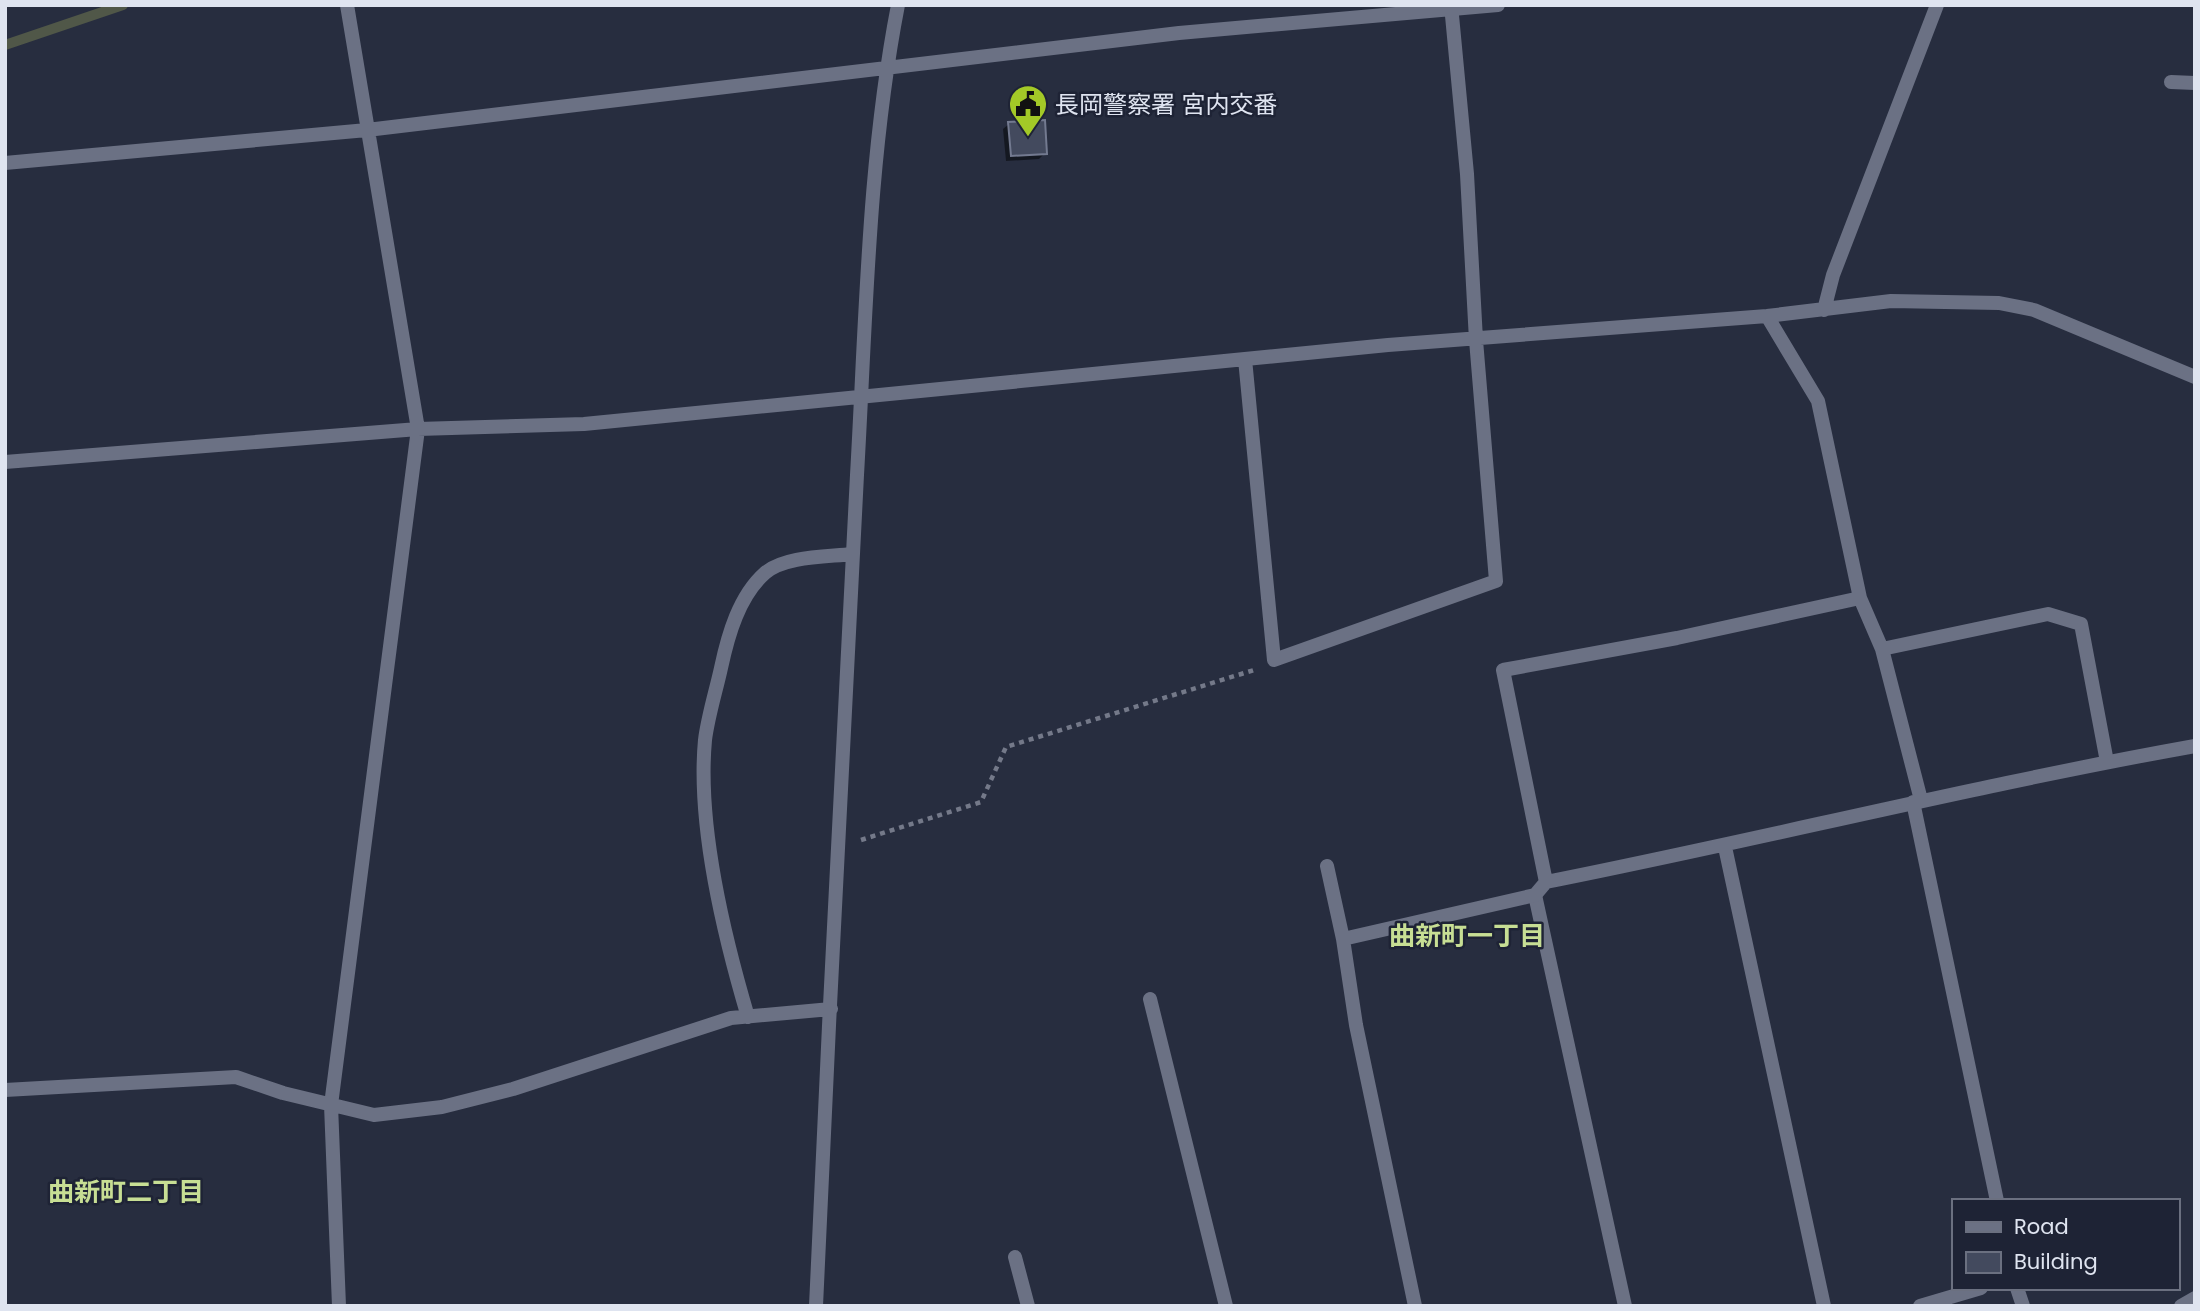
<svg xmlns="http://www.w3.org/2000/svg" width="2200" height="1311" viewBox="0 0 2200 1311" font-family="Poppins,'Noto Sans JP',sans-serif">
	<rect width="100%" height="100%" fill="#272d3f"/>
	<path fill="#0007" d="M1009 124 1045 153 1039 159 1006 161 1003 129Z"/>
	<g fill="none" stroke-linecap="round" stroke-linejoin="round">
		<path stroke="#505748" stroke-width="10" d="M5 45 123 5"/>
	</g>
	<path fill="#434a5e" stroke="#737a90" stroke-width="2" d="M1045 120 1047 154 1011 156 1008 122Z"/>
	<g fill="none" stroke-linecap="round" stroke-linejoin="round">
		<path stroke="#747989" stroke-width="4.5" stroke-dasharray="5 5" stroke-linecap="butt" d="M861 840 981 802 1006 747 1254 670"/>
		<path stroke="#6b7184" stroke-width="14" d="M2171 82 2195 83
			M1535 895 1625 1306
			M1150 999 1226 1306
			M1015 1257 1028 1306"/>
		<path stroke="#6b7184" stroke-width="14" d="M5 163 367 130 1179 33 1498 5
			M1824 310 1833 275 1937 5
			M1767 316 1818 401 1860 598 1882 649 1921 800
			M1245 359 1274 660 1496 581 1476 340 1467 174 1451 5
			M5 462 418 429 584 424 1388 345 1767 316 1891 301 1999 303 2034 310 2195 377
			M1882 649 2048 614 2081 624 2107 762
			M1913 802 1997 1201
			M1725 847 1824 1306
			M1327 866 1343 939 1356 1025 1415 1306
			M1546 882 1503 670 1677 638 1860 598
			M1343 939 1535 895 1546 882C1763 839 1977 785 2195 746
			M748 1017C724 936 697 825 705 740 708 716 716 691 721 668 728 635 739 596 765 573 785 556 827 557 852 554
			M5 1090 236 1077 283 1093 374 1115 442 1107 513 1089 731 1018 831 1009
			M2017 1288 2023 1306
			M339 1306 331 1105 418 429 347 5
			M816 1306C829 1029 841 751 857 475 866 319 868 159 898 5
			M1920 1306 1981 1288
			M2181 1306 2195 1298"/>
	</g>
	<defs>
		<symbol id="civic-pin" viewBox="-11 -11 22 30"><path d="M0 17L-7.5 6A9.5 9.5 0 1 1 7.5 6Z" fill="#a3c927" stroke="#1e2335"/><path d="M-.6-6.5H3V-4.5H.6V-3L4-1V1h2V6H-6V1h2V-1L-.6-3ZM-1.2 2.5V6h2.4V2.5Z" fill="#111"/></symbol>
	</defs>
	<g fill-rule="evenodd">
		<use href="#civic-pin" x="1006" y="82" width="44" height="60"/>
	</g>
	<g text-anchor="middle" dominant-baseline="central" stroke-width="5" stroke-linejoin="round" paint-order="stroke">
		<g font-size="24" fill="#dfe4f0" stroke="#1e2335" text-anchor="start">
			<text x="1055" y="104">長岡警察署 宮内交番</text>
		</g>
		<g font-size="26" font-weight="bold" fill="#c7de94" stroke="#1e2335">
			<text x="1467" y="936">曲新町一丁目</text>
			<text x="126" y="1192">曲新町二丁目</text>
		</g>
	</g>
	<rect width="2200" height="1311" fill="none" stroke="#dfe4f0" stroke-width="14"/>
	<rect x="1952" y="1199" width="228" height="91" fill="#1e2335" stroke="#6b7080" stroke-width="2"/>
	<rect x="1966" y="1222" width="35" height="10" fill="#6b7184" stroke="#6b7080" stroke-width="2"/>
	<text x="2014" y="1234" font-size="21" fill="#dfe4f0">Road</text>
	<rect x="1966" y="1252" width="35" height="21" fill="#434a5e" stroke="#6b7080" stroke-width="2"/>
	<text x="2014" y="1269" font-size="21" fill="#dfe4f0">Building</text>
</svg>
